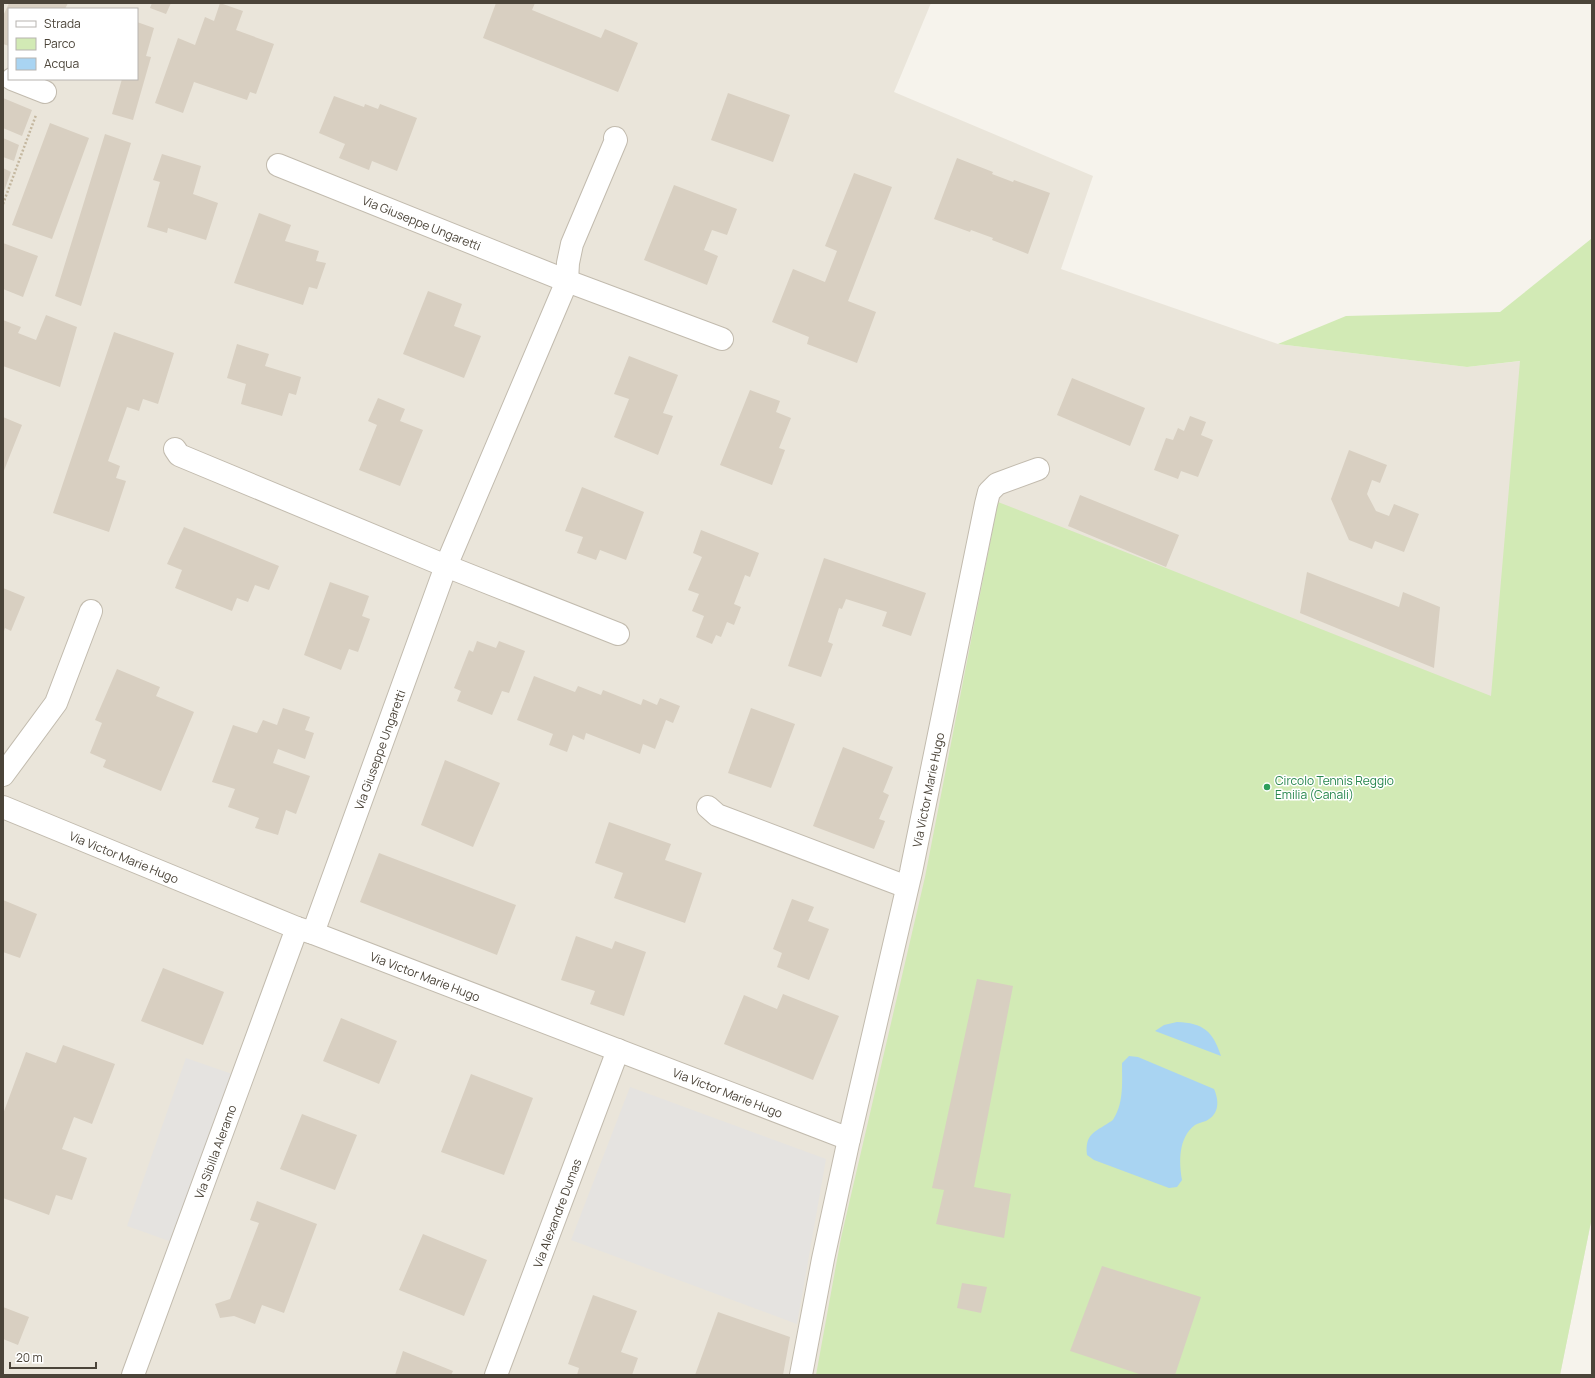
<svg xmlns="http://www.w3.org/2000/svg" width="1595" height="1378" viewBox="0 0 1595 1378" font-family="Manrope,sans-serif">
	<rect width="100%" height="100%" fill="#f6f3ec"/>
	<path fill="#eae5da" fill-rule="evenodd" d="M3 3H931L894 92 1093 176 1061 269 1278 344 1467 367 1592 353V1217L1560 1375H3ZM9 9H137V79H9Z"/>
	<path fill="#d2eab5" d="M1592 235V1217L1560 1375H816L841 1238 925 877 998 502 1491 696 1520 361 1467 367 1278 344 1346 316 1500 312 1591 239Z"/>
	<path fill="#e5e3e0" d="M186 1058 232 1074 172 1242 127 1226Z
		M630 1087 826 1159 797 1324 571 1240Z"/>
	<path fill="#a9d4f2" d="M1177 1022C1203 1023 1213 1031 1221 1056L1155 1031 1164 1025Z
		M1129 1056 1138 1057 1214 1089C1219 1100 1220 1114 1206 1121 1203 1122 1198 1123 1195 1125 1178 1138 1179 1162 1182 1180L1177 1187 1169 1188 1094 1160 1087 1155C1085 1136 1092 1133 1107 1124 1109 1122 1113 1121 1114 1118 1124 1102 1122 1081 1122 1063Z"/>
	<path fill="#d8cfc1" d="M9 3H68L65 9H9V46L3 44V16Z
		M152 3H171L166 14 150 8Z
		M220 3 243 11 236 30 274 44 256 94 250 92 247 100 194 82 183 113 155 103 178 38 195 45 205 17 214 21Z
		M496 3H535L532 10 601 38 605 29 638 43 618 92 483 38Z
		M137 22 154 28 146 56 151 57 133 120 112 114 122 79H137Z
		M728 93 790 115 773 162 711 140Z
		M334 96 364 107 365 104 378 109 380 104 417 118 397 171 372 161 369 170 339 158 345 144 319 133Z
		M3 98 32 110 22 136 3 128Z
		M50 123 89 138 52 239 12 225Z
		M105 134 131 143 81 306 55 296Z
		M3 138 19 145 14 161 3 157Z
		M162 154 201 166 193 194 218 203 206 240 168 228 167 233 147 227 160 182 153 180Z
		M957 158 993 172 992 174 1013 182 1014 180 1050 193 1028 254 992 240 993 238 971 230 970 232 934 219Z
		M3 168 11 172 3 194Z
		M854 173 892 187 848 301 876 312 857 363 807 344 809 337 772 322 793 269 825 282 837 251 825 246Z
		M674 185 737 209 727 235 712 230 704 250 718 256 707 285 644 260Z
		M259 213 291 225 285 241 319 251 316 261 326 263 317 289 309 287 303 305 234 283Z
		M3 243 38 256 23 297 3 289Z
		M428 291 462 304 454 326 481 336 464 378 403 354Z
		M46 315 77 327 60 387 3 366V320L21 327 18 333 36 340Z
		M114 332 174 353 158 404 143 399 139 411 127 407 108 461 120 466 116 478 126 481 109 532 53 513Z
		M237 344 269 354 265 366 301 377 296 395 289 393 282 416 241 404 246 384 227 378Z
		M629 356 678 375 663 413 673 416 658 455 614 437 629 399 614 394Z
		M1072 378 1145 408 1130 446 1057 415Z
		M750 390 780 401 776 412 791 418 779 448 785 450 772 485 720 465Z
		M378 398 405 409 400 421 423 430 400 486 359 470 377 425 368 421Z
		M1190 416 1206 422 1201 435 1213 440 1198 477 1181 471 1178 479 1154 470 1166 438 1173 440 1178 428 1184 431Z
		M3 417 22 425 3 473Z
		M1349 450 1387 465 1380 483 1372 480 1367 494 1376 511 1389 516 1394 504 1419 514 1404 552 1375 541 1372 549 1349 540 1331 499Z
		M582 487 644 512 626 560 600 550 596 560 577 553 583 537 565 531Z
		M1080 495 1179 535 1166 567 1068 526Z
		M184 527 279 566 269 590 255 585 248 602 237 598 232 611 175 588 182 570 167 564Z
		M701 530 759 553 750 577 745 575 734 604 741 607 734 625 727 622 721 637 716 635 712 644 696 637 704 616 692 611 699 594 688 590 702 557 693 553Z
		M824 558 926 593 911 636 882 626 887 612 846 599 842 609 839 608 828 642 833 644 821 677 788 666Z
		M1307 572 1399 607 1403 592 1440 607 1434 668 1300 613Z
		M330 582 369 596 362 616 370 619 358 652 349 649 341 670 304 655Z
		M3 588 25 597 11 631 5 628 3 634Z
		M477 641 496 648 499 641 525 651 509 693 502 691 492 715 457 701 461 691 454 688 469 650 473 652Z
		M117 669 160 687 156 696 194 712 161 791 103 767 106 760 90 753 102 723 95 720Z
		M534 676 575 692 578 686 601 695 603 690 641 705 643 699 657 705 660 698 680 706 673 723 666 720 655 749 643 744 640 754 586 733 584 740 573 735 567 752 549 745 553 734 517 720Z
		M283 708 310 717 305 730 314 733 305 759 278 749 273 763 310 776 296 814 286 810 278 835 255 828 259 818 228 807 235 789 212 782 233 725 257 733 263 720 277 725Z
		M751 708 795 724 771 788 728 773Z
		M843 747 893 767 883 792 889 795 879 819 885 821 874 849 813 826Z
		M445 760 500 783 473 847 421 825Z
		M609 822 671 844 665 860 702 873 685 923 614 898 623 873 595 863Z
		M379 853 516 905 497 955 360 902Z
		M792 899 814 907 808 921 829 929 809 980 777 967 782 953 773 949Z
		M3 900 37 914 20 958 3 952Z
		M576 936 612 949 615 941 646 952 624 1016 590 1004 595 991 561 980Z
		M163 968 224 992 203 1045 141 1021Z
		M977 979 1013 986 974 1187 1011 1194 1004 1238 936 1224 944 1190 932 1188Z
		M783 994 839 1016 813 1080 724 1044 744 995 777 1009Z
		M341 1018 397 1041 379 1084 323 1061Z
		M63 1045 115 1064 92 1124 74 1117 62 1149 87 1158 72 1200 56 1195 49 1215 3 1198V1114L26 1052 56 1063Z
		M471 1074 533 1098 504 1175 441 1152Z
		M302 1114 357 1135 335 1190 280 1169Z
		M257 1201 317 1224 284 1313 262 1305 255 1324 234 1316 220 1318 215 1304 230 1299 259 1223 250 1220Z
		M423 1234 487 1260 464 1316 399 1290Z
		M1102 1266 1201 1297 1175 1375H1142L1070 1351Z
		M962 1283 987 1287 981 1313 957 1308Z
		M593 1295 637 1311 621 1352 638 1358 632 1375H577L579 1368 568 1364Z
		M3 1307 29 1317 18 1345 3 1339Z
		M718 1312 790 1337 783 1375H695Z
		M403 1351 453 1371 451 1375H395Z"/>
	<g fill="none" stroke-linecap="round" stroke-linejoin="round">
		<defs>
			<g id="minor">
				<path d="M12 79 45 92"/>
				<path id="s1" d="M278 165 567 281 722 339"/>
				<path d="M175 449 179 455 446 566 618 634"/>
				<path d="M3 775 56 703 91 611"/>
				<path id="s2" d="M3 807 297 928 313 933 849 1139 911 872 986 504 989 492 997 484 1038 469"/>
				<path d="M708 807 717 815 907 887"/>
				<path id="s3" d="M313 933 446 566 567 281 568 263 572 244 616 140 615 138"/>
				<path id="s4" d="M133 1375 297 928"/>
				<path id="s5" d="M496 1375 618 1050"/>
				<path d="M801 1375 823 1259 849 1139"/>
			</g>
		</defs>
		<use href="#minor" stroke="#c2bbae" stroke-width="24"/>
		<path stroke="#c4b79f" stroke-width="2.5" stroke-dasharray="2 2" stroke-linecap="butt" d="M3 204 36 115"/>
		<use href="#minor" stroke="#fff" stroke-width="22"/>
	</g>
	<circle fill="#2e9e5b" stroke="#fff" stroke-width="1.5" cx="1267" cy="787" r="4"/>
	<g text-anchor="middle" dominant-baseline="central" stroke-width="3" stroke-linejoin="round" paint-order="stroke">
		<g font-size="12" fill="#4b4439" stroke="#fff">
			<text stroke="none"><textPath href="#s1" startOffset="155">Via Giuseppe Ungaretti</textPath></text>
			<text stroke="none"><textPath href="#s3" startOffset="195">Via Giuseppe Ungaretti</textPath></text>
			<text stroke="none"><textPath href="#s2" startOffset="1267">Via Victor Marie Hugo</textPath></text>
			<text stroke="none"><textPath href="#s2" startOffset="131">Via Victor Marie Hugo</textPath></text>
			<text stroke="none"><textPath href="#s2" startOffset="455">Via Victor Marie Hugo</textPath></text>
			<text stroke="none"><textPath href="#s2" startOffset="779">Via Victor Marie Hugo</textPath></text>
			<text stroke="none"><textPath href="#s4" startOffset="238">Via Sibilla Aleramo</textPath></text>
			<text stroke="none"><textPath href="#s5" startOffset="173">Via Alexandre Dumas</textPath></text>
		</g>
		<g font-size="12" fill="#27864d" stroke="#fff" text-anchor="start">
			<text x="1275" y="780">Circolo Tennis Reggio<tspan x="1275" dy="14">Emilia (Canali)</tspan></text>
		</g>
	</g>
	<rect width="1595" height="1378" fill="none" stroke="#4b4439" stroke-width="8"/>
	<rect x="8" y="8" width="130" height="72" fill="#ffffff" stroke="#b7b4b0"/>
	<rect x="16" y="21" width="20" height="6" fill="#ffffff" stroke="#b7b4b0"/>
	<text x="44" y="28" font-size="12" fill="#4b4439">Strada</text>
	<rect x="16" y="38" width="20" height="12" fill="#d2eab5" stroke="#b7b4b0"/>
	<text x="44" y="48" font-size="12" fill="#4b4439">Parco</text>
	<rect x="16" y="58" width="20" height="12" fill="#a9d4f2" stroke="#b7b4b0"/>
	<text x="44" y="68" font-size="12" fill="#4b4439">Acqua</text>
	<path d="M10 1362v6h86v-6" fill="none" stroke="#4b4439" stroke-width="2"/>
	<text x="16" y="1362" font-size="12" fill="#4b4439" stroke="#ffffff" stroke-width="3" paint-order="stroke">20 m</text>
</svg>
